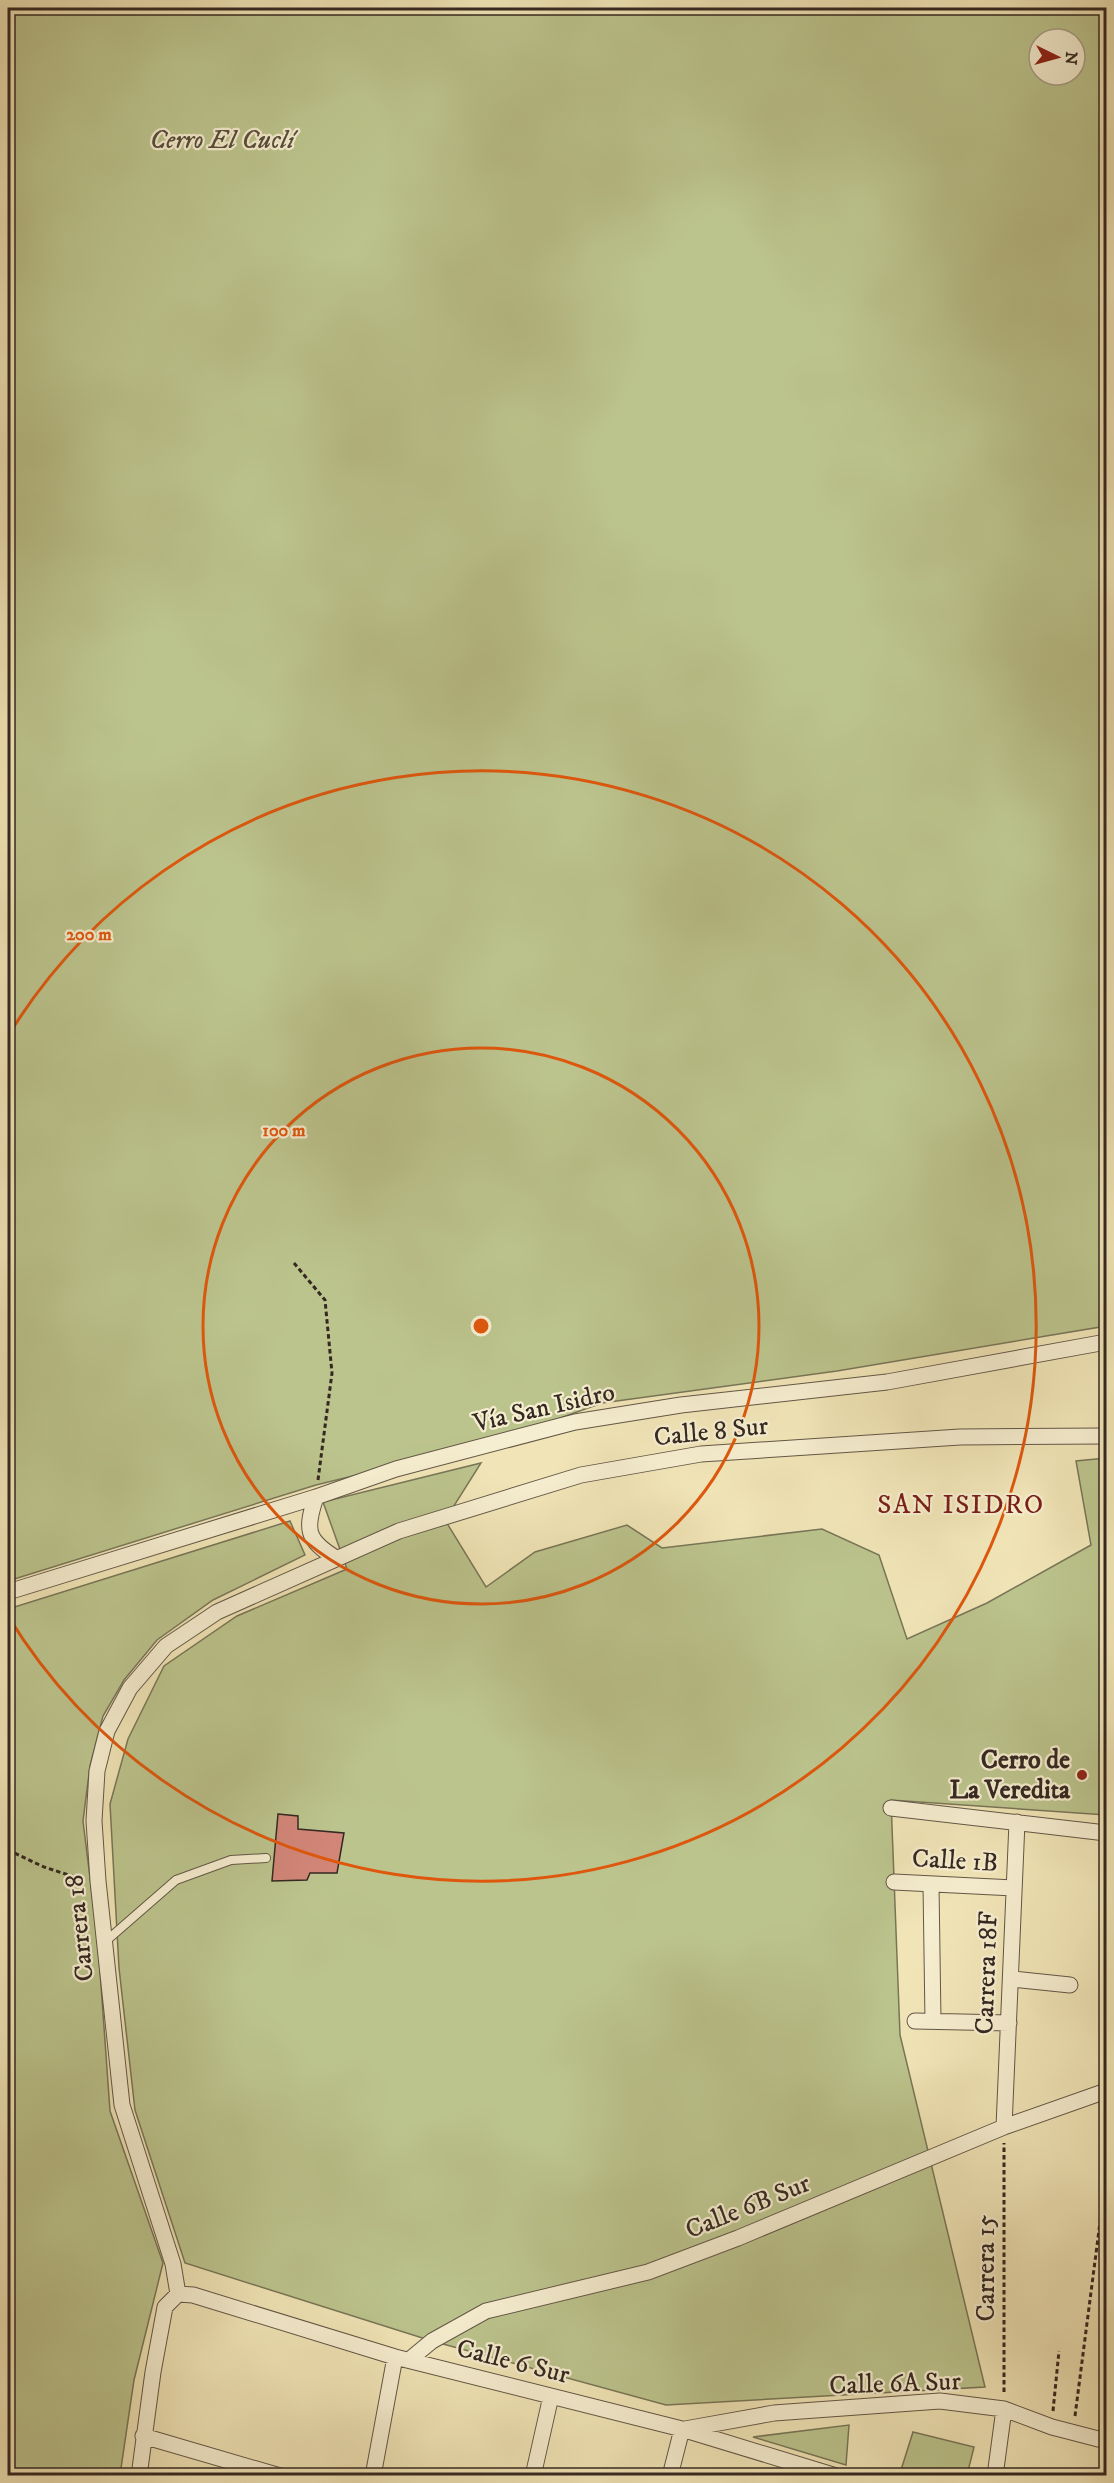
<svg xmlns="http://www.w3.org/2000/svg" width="1114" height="2483" viewBox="0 0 1114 2483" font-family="'IM FELL DW Pica',serif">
	<rect width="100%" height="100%" fill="#f1e5b7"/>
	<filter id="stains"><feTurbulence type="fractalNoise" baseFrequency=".00333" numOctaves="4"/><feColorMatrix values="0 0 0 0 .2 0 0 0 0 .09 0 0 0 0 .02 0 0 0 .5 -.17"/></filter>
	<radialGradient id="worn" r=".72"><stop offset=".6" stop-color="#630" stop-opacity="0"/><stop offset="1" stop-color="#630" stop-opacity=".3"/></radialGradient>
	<path fill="#bcc48d" stroke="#787658" stroke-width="1.5" fill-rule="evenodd" d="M8 8H1106V1326L837 1371 602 1403 496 1441 316 1485 8 1581ZM1039 39H1075V75H1039Z
		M1106 1458V1815L891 1800 900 2035 985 2387 666 2405 432 2341 185 2263 135 2110 119 1968 110 1804 128 1739 164 1666 237 1616 347 1569 323 1502 481 1463 445 1520 486 1587 535 1552 627 1525 662 1548 822 1529 879 1555 907 1639 987 1603 1091 1545 1076 1461Z
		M290 1521 305 1555 213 1600 157 1640 124 1680 103 1716 90 1766 83 1821 98 1943 110 2111 163 2263 134 2380 120 2475 8 2476V1609Z
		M849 2425 846 2465 753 2437Z
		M913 2432 974 2447 967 2475H926L901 2470Z"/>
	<path fill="#d28678" stroke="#342822" stroke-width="1.5" d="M278 1814 298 1816V1829L344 1833 337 1873H310L307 1880 272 1881Z"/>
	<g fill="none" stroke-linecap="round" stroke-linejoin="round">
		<defs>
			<path id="lane" d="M106 1941 176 1880 231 1860 266 1858"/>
			<path id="street" d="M316 1497C305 1529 306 1540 336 1558
				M8 1592 316 1497 396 1469 575 1422 681 1405 887 1382 1106 1342
				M891 1808 1106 1833
				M894 1882 1014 1888
				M931 1885 933 2021
				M1012 1979 1070 1985
				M915 2021 1009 2023
				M1004 2127 1017 1822
				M178 2294 173 2264 122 2105 98 1881 94 1821 97 1771 107 1731 130 1688 166 1646 217 1612 399 1531 581 1475 701 1454 960 1437 1106 1436
				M178 2294 193 2295 395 2357 682 2429 836 2476
				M409 2360 432 2341 486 2311 648 2272 738 2238 1004 2127 1106 2091
				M685 2429 774 2413 940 2401 1004 2409 1052 2427 1106 2441
				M143 2436 280 2476
				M139 2476 153 2372 165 2307 178 2294
				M373 2476 395 2357
				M533 2476 551 2396
				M670 2476 682 2429
				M995 2476 1004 2409"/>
		</defs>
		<use href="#lane" stroke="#635747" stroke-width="10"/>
		<use href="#street" stroke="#635747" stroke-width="17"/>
		<path stroke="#342822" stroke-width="3" stroke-dasharray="4.5 3" stroke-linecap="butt" d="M294 1263 325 1300 332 1373 318 1480
			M8 1850 44 1867 81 1879
			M1004 2392V2143
			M1053 2411 1059 2351
			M1075 2416 1106 2176"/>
		<use href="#lane" stroke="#f6eed0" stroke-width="8"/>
		<use href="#street" stroke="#f6eed0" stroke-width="15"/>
	</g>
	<g fill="none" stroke="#df570d" stroke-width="3">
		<circle cx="481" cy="1326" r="278"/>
		<path d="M8 1036A555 555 0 1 1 8 1616"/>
	</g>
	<circle fill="#8f2418" stroke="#f6eed0" stroke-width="2" cx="1082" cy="1775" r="6"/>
	<g text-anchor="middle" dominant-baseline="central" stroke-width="4.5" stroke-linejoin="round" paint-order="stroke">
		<g font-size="26" font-style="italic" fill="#564f3d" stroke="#f6eed0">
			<text x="222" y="140">Cerro El Cuclí</text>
		</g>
		<g font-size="26" fill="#342822" stroke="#f6eed0">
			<text transform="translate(544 1408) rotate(-13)">Vía San Isidro</text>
			<text transform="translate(711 1432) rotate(-6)">Calle 8 Sur</text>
			<text transform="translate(955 1861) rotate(3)">Calle 1B</text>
			<text transform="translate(80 1928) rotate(-96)">Carrera 18</text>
			<text transform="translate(987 1973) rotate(-88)">Carrera 18F</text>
			<text transform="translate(748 2207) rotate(-22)">Calle 6B Sur</text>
			<text transform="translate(986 2268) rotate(-90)">Carrera 15</text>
			<text transform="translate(513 2362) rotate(14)">Calle 6 Sur</text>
			<text transform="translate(895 2384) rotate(-2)">Calle 6A Sur</text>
		</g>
		<g font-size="26" font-weight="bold" fill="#342822" stroke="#f6eed0" text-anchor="end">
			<text x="1070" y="1760">Cerro de<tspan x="1070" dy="30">La Veredita</tspan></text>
		</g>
		<g font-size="27" letter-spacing="1.5" fill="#7a1f14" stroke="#f6eed0">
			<text x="961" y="1505">SAN ISIDRO</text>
		</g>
	</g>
	<circle cx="481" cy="1326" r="9" fill="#df570d" stroke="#f6eed0" stroke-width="3"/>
	<g font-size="18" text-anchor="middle" font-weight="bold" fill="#df570d" stroke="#f6eed0" stroke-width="4.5" stroke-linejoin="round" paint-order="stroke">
		<text x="89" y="940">200 m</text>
		<text x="284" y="1136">100 m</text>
	</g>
	<rect width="1114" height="2483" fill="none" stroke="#f1e5b7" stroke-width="30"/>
	<rect x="9" y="9" width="1096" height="2465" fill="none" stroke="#342822" stroke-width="3"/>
	<rect x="15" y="15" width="1084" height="2453" fill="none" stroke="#342822" stroke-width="1.5"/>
	<g transform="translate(1057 57) rotate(95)"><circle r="28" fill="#f6eed0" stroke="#a89f8a" stroke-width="1.5"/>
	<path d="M0-4.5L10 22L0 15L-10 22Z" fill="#8f2418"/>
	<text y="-9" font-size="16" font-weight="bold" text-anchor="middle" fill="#342822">N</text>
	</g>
	<rect width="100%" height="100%" filter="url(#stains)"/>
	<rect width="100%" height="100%" fill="url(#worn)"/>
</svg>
